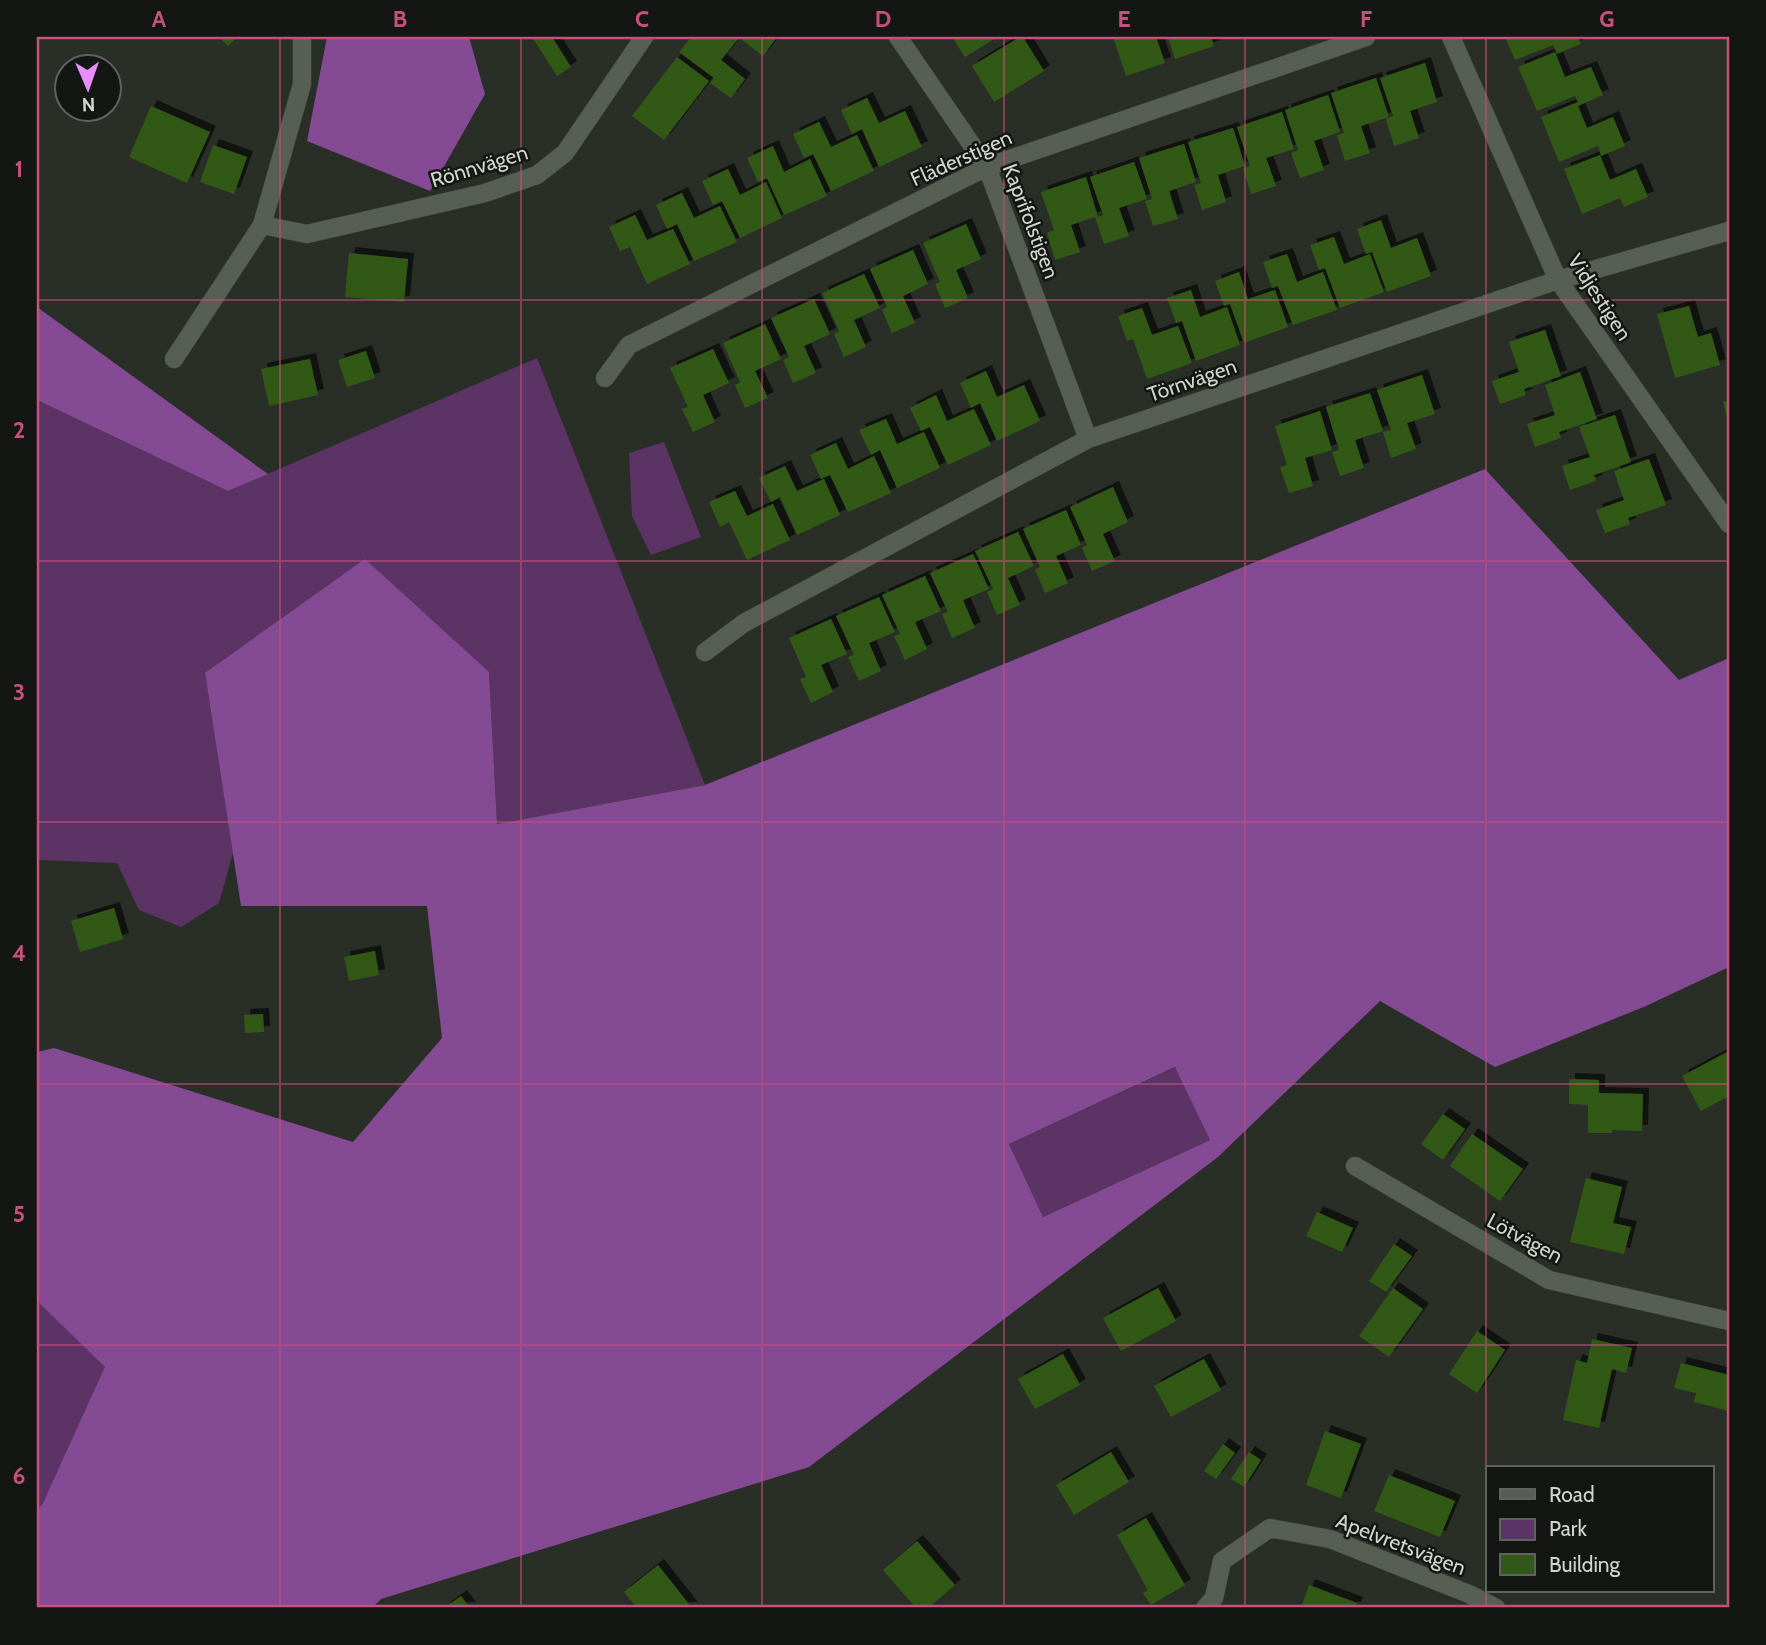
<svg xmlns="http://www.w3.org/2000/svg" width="1766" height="1645" viewBox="0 0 1766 1645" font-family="Cabin,sans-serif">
	<defs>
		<filter id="shadow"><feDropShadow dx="6" dy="-6" stdDeviation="0" flood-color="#0009"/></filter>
	</defs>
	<rect width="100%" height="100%" fill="#292f26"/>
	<path fill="#5b3465" d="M537 358 705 785 497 824 489 672 205 673 233 853 219 903 181 927 139 910 117 863 37 860V400L228 491Z
		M664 442 701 537 651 555 632 516 629 453Z
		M1176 1067 1210 1140 1043 1217 1009 1144Z
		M37 1301 106 1367 42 1505 37 1508Z"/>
	<path fill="#844a93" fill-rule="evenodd" d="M327 37H469L485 94 430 191 307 141Z
		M37 307 268 474 228 491 37 400Z
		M1485 469 1679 680 1729 658V967L1646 1006 1495 1067 1380 1001 1218 1157 809 1467 381 1599 372 1608H37V1508L42 1505 105 1367 37 1301V1052L54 1048 353 1142 442 1038 427 906H241L205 673 365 559 489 672 497 824 705 785ZM1175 1067 1210 1140 1043 1217 1009 1144Z"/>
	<path fill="#325819" filter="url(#shadow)" d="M219 37H237L228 46Z
		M532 37H552L571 67 557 76Z
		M691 37 738 39 721 60 745 79 731 98 710 83 714 78 679 52Z
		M745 37H777L763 56 742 40Z
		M952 37H997L965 57Z
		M1020 37H1023L1044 71 994 102 972 66Z
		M1113 37H1156L1165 63 1126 76Z
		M1168 37H1211L1214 46 1175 59Z
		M1505 37H1578L1581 44 1557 54 1553 45 1515 60Z
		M1555 52 1565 77 1591 67 1603 95 1578 106 1587 128 1613 117 1625 146 1601 156 1598 146 1559 162 1541 117 1578 102 1575 96 1537 111 1518 67Z
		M677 57 709 81 664 140 632 116Z
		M1425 63 1437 102 1410 111 1419 138 1394 146 1386 119 1393 116 1380 78Z
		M1376 78 1389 117 1361 126 1370 153 1345 161 1337 135 1344 133 1331 93Z
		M1328 95 1340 132 1314 141 1324 170 1300 178 1291 153 1298 150 1285 110Z
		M867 98 879 123 905 111 922 147 879 167 862 129 852 134 841 110Z
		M151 106 210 132 187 183 129 157Z
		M1282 112 1294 149 1266 158 1276 186 1251 194 1243 168 1250 166 1237 127Z
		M819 122 831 147 857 135 874 171 831 191 813 154 804 158 793 134Z
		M1233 128 1245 166 1218 175 1226 202 1202 210 1194 185 1201 183 1188 142Z
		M1184 144 1196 182 1169 191 1178 219 1153 226 1145 201 1152 199 1139 158Z
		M213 145 247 157 234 194 200 182Z
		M773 146 784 172 810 159 827 196 784 215 767 178 758 182 747 158Z
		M1600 155 1610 180 1636 169 1648 197 1624 207 1620 198 1582 214 1564 169Z
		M1134 162 1147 199 1119 208 1129 236 1104 244 1095 217 1071 225 1080 252 1055 260 1047 233 1054 230 1041 192 1086 177 1098 217 1103 215 1090 177Z
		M728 169 740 195 766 182 782 218 740 238 722 201 713 205 702 181Z
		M682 193 694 218 720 206 737 242 694 261 677 224 667 229 656 205Z
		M635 215 647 240 673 229 690 264 647 284 630 247 620 251 609 227Z
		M1381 220 1391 248 1417 238 1431 276 1387 292 1372 252 1366 254 1357 229Z
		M966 224 981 259 956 270 968 298 945 308 935 284 940 282 923 243Z
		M1334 237 1344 264 1370 254 1384 292 1340 308 1325 268 1319 270 1310 245Z
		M913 250 928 284 903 296 915 323 892 333 882 310 887 307 870 269Z
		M349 253 408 259 404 302 345 297Z
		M1287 254 1297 282 1323 272 1337 310 1293 325 1278 286 1272 288 1263 262Z
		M1239 272 1248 299 1275 290 1288 327 1244 343 1230 304 1224 306 1215 281Z
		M864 274 880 308 854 320 866 347 844 357 834 334 839 331 822 293Z
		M1191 290 1200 317 1227 307 1240 345 1196 361 1182 321 1176 323 1167 298Z
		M814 299 830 334 804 346 816 373 793 383 783 360 789 357 771 318Z
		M1689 306 1698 337 1711 333 1720 365 1675 378 1657 314Z
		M1142 308 1152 335 1178 326 1192 363 1147 379 1133 339 1127 341 1118 316Z
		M765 324 781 359 755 371 768 398 745 408 735 385 740 382 723 343Z
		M1545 330 1561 376 1524 389 1526 395 1500 404 1492 381 1519 372 1509 342Z
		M713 349 729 383 703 395 715 422 693 432 682 409 688 407 670 368Z
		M366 351 375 378 347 387 338 360Z
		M310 359 318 395 269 406 261 369Z
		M986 371 997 397 1024 385 1040 421 997 441 980 403 971 408 960 383Z
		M1580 372 1597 419 1559 432 1561 438 1535 447 1527 424 1555 415 1545 385Z
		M1422 375 1435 414 1407 423 1416 449 1391 458 1383 432 1391 430 1377 390Z
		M1370 393 1383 431 1355 440 1364 468 1340 476 1332 452 1339 450 1326 407Z
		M936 395 947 421 974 409 991 445 948 465 930 427 921 431 910 408Z
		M1729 400V422H1728L1723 402Z
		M1320 411 1332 450 1305 458 1313 486 1289 493 1280 467 1287 465 1275 426Z
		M1615 415 1631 462 1594 475 1596 481 1570 490 1562 466 1590 457 1579 427Z
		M886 419 897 444 924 432 940 468 897 488 880 450 871 455 859 430Z
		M836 443 848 469 874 456 891 493 848 512 830 475 821 479 810 455Z
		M1649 459 1666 505 1628 518 1630 524 1605 533 1596 510 1624 500 1614 471Z
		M785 466 797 491 824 479 840 515 797 535 780 497 771 502 759 478Z
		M1113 487 1128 522 1103 534 1115 561 1092 571 1082 548 1087 545 1070 507Z
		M735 491 747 516 773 504 790 540 747 560 729 522 720 527 709 502Z
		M1066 510 1081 545 1056 556 1068 583 1045 593 1035 570 1040 567 1023 529Z
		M1018 532 1034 566 1008 578 1020 605 997 615 987 592 993 589 975 551Z
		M973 554 989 589 963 600 975 628 952 638 942 614 948 612 930 573Z
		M925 576 941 611 915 622 927 649 905 660 894 636 900 634 882 595Z
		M879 597 895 632 869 643 881 671 859 681 848 657 854 655 836 616Z
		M831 619 847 654 821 665 833 692 811 703 800 679 806 677 789 638Z
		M114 908 123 939 80 952 71 921Z
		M375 951 379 975 349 981 344 957Z
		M263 1014 264 1032 245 1033 244 1015Z
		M1729 1051V1096L1701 1111 1682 1076Z
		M1569 1079 1599 1080V1093L1643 1094 1642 1131 1612 1130V1133H1588V1105L1569 1104Z
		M1443 1114 1465 1129 1443 1160 1421 1144Z
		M1472 1134 1523 1169 1500 1201 1450 1166Z
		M1586 1178 1622 1187 1613 1223 1631 1227 1624 1254 1570 1242Z
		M1317 1212 1353 1228 1342 1252 1306 1236Z
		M1394 1244 1412 1256 1386 1292 1369 1281Z
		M1158 1288 1176 1321 1121 1351 1103 1318Z
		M1393 1288 1423 1309 1389 1357 1359 1336Z
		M1477 1331 1505 1350 1477 1393 1449 1374Z
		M1592 1339 1632 1348 1626 1373 1612 1369 1599 1428 1563 1420 1576 1360 1587 1363Z
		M1063 1354 1080 1385 1035 1409 1018 1379Z
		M1204 1359 1221 1390 1171 1417 1154 1386Z
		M1681 1363 1729 1375V1411L1694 1402 1696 1393 1674 1388Z
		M1325 1431 1361 1444 1341 1498 1306 1485Z
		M1223 1444 1235 1453 1216 1479 1204 1471Z
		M1111 1452 1129 1482 1074 1515 1056 1485Z
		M1249 1452 1261 1460 1244 1487 1231 1479Z
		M1389 1475 1455 1501 1440 1537 1374 1511Z
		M1146 1518 1185 1585 1151 1605 1143 1593 1148 1590 1117 1535Z
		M917 1541 955 1585 928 1608H916L883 1570Z
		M658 1565 692 1608H637L624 1592Z
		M1309 1585 1357 1603 1355 1608H1301Z
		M461 1596 470 1608H444Z"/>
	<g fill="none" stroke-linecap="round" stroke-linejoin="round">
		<defs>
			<path id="street" d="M898 37 987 167 1088 439
				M1451 37 1558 280 1729 524
				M262 225 302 84V37
				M174 359 262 225 307 234 485 193 537 175 565 153 644 37
				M605 378 629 345 987 167 1366 37
				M705 652 744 623 1088 439 1558 280 1729 231
				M1355 1166 1549 1280 1729 1321
				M1205 1608 1214 1598 1222 1561 1270 1528 1330 1539 1469 1594 1496 1608"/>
		</defs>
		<use href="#street" stroke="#474c45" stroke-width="19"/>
		<use href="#street" stroke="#575e54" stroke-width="18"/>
	</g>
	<path fill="none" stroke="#c6517e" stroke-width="2" stroke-opacity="0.55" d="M280 37V1608M521 37V1608M762 37V1608M1004 37V1608M1245 37V1608M1486 37V1608M37 300H1729M37 561H1729M37 822H1729M37 1084H1729M37 1345H1729"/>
	<g text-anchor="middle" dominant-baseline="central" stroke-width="5" stroke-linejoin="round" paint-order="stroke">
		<g font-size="21" fill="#d1d5cf" stroke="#131612">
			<text transform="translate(961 158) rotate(-24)">Fläderstigen</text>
			<text transform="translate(479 166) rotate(-17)">Rönnvägen</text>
			<text transform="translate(1031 221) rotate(69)">Kaprifolstigen</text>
			<text transform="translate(1600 297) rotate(57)">Vidjestigen</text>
			<text transform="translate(1192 380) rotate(-19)">Törnvägen</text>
			<text transform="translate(1525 1238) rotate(28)">Lötvägen</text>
			<text transform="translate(1401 1544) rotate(21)">Apelvretsvägen</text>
		</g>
	</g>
	<rect width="1766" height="1645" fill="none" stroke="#131612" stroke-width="77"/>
	<rect x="1486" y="1466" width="228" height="126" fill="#131612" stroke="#5f625e" stroke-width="2"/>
	<rect x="1500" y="1489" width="35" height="10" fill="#575e54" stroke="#5f625e" stroke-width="2"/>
	<text x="1549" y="1502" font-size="21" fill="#d1d5cf">Road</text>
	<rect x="1500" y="1519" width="35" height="21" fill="#5b3465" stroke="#5f625e" stroke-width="2"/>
	<text x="1549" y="1536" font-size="21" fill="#d1d5cf">Park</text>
	<rect x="1500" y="1554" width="35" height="21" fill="#325819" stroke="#5f625e" stroke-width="2"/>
	<text x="1549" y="1572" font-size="21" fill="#d1d5cf">Building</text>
	<g transform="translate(88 88) rotate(178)"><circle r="33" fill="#131612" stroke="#5f625e" stroke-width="2"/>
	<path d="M0-5L12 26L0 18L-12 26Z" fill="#e88eff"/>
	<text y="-10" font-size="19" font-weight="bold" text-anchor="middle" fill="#d1d5cf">N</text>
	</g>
	<rect x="38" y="38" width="1690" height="1568" fill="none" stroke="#c6517e" stroke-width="2.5"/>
	<g font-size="23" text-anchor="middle" font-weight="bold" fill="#c6517e">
		<text x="159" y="27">A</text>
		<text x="400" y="27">B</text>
		<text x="642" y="27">C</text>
		<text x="883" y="27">D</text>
		<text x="1124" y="27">E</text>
		<text x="1366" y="27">F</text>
		<text x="1607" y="27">G</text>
		<text x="19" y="177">1</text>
		<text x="19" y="438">2</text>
		<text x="19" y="700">3</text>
		<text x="19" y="961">4</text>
		<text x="19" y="1222">5</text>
		<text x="19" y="1484">6</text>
	</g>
</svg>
